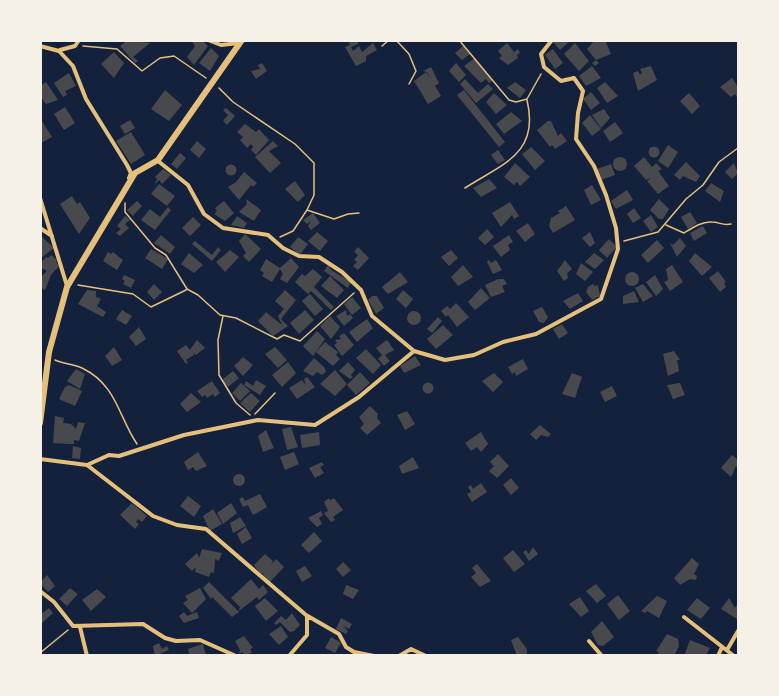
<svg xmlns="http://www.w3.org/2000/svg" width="779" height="696" viewBox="0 0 779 696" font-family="'Fira Sans Condensed',sans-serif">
	<rect width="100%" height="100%" fill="#14213d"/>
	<path fill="#48494c" d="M128 40 150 43 133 57 138 61 135 63 120 46Z
		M191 40H202L208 46 194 65 187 57 195 46Z
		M348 40H357L358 44 351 47 353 51 359 46 362 52 373 43 377 50 366 56V61L356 66 345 47 350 45Z
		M555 40H571L560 50 553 42Z
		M605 40 611 54 596 60 599 63 595 66 592 63 596 60 587 49 594 41Z
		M507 43 514 52 518 49 520 53 517 55 518 58 508 65 499 58 502 56 498 51Z
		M575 43 589 61 579 71 564 54Z
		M463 46 470 54 462 60 455 53Z
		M211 48 219 56 210 71 199 63Z
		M553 49 563 63 555 69 545 55Z
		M114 52 124 63 114 78 101 64Z
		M475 58 493 80 489 83 486 79 481 83 464 66Z
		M262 63 267 71 256 79 251 71 260 69 258 65Z
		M456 63 466 75 459 82 449 71Z
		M592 66 601 78 586 86 579 76Z
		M651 66 657 80 638 91 633 73 638 71 640 75 642 73 640 69Z
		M431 67 439 83 435 86 441 96 428 104 414 81 426 72 431 79 427 72 423 71Z
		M69 73 76 86 65 91 67 95 63 97 54 83Z
		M732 78 738 87V99L735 94 731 97 720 87Z
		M465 79 478 93 488 84 493 89 476 103 460 84Z
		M46 82 58 100 46 104 40 96V86Z
		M515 82 526 90 520 98 507 88Z
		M605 82 618 96 607 103 597 88Z
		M165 90 182 105 169 121 151 109Z
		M464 90 505 142 499 147 457 95Z
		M591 92 600 103 591 110 583 99Z
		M494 93 507 105 496 114 486 102Z
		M689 93 700 106 692 114 680 101Z
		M65 107 75 123 64 130 54 114Z
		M226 108 235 116 227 125 223 121 228 115 223 110Z
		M604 109 610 118 601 128 592 115Z
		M511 112 522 121 504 134 496 124Z
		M590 115 601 129 592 136 582 123Z
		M40 118 52 137 41 143 40 142Z
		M130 120 135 128 125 134 120 126Z
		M548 121H551L558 136 561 133 567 141 555 149 552 145 550 147 537 130Z
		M615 122 623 133 610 142 603 131Z
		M245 124 256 132 259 129 269 140 256 155 251 150 253 147 251 144 247 148 240 140 243 137 237 132Z
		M131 132 145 155 131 164 116 141Z
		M197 141 206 149 199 158 190 150Z
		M273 141 278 146 269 151 281 163 270 173 255 157Z
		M668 145 678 152 668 168 658 161Z
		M648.5 152a5.5 5.5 0 1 1 11 0a5.5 5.5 0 1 1-11 0Z
		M531 147 545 161 535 170 522 154Z
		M498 150 505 160 498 164 491 155Z
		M180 153 186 158 177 169 171 164Z
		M644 157 652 167 656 163 662 169 658 171 669 186 658 194 647 181 651 178 646 180 634 166Z
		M613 164a7 7 0 1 1 14 0a7 7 0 1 1-14 0Z
		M686 162 700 176 696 182 683 176 680 180 674 175Z
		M515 163 530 177 520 186 517 182 514 185 504 177Z
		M734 163 738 173 732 179 725 172Z
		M611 164 615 175 601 180 597 169Z
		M225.5 170a5.5 5.5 0 1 1 11 0a5.5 5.5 0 1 1-11 0Z
		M163 169 171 175 162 184 159 180 154 185 157 179 155 177Z
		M244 172 257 183 253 187 251 185 239 200 228 187 236 182Z
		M489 179 497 188 481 197 473 188Z
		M295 181 305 195 298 202 285 189Z
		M711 183 724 191 720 202 705 191Z
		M159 184 175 196 167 206 151 194Z
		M592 185 601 200 591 205 584 190Z
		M627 190 633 200 616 209 611 201Z
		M72 196 77 204 80 202 90 218 79 234 60 204Z
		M246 199 261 210 254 221 239 212 247 204Z
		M659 199 669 209 663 219H659L650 210Z
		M137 201 142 206 133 216 127 210Z
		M224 201 234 213 225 221 214 214 217 211 215 208Z
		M510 202 519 216 514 219 512 215 501 227 492 213Z
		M566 206 575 220 553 233 549 226 551 218 560 213 558 211Z
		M168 207 171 210 155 230 141 220 150 209 160 217Z
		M634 208 641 218 633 223 627 214Z
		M690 212 697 223 688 229 681 217Z
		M313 213 320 223 311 230 308 226 311 221 307 224 303 220Z
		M651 215 658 227 651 232 643 221Z
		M125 216 130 220 125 224 129 228 120 236 116 233 121 229 117 226Z
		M237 216 247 223 244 228 231 225Z
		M193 217 201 225 190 236 182 228Z
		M528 223 535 234 525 242 516 231Z
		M703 226 707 233 694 241 690 233Z
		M487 229 494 237 485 245 478 238Z
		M317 232 328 241 320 251 308 241Z
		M590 232 595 243 590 247 582 238Z
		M245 234 261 249 249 262 243 256 246 253 239 241Z
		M40 235 54 248 40 259Z
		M161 235 175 247 170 254 154 243Z
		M509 235 513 242 508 245 510 250 501 257 493 246Z
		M298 237 308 244 300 255 290 247Z
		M680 238 686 246 677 257 670 243 673 245Z
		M609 239 617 247 607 258 599 250Z
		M657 240 664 248 648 263 641 255Z
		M195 241 212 255 218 247 221 250 212 261 192 244Z
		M358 247 369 258 358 270 353 266 357 262 354 260 358 255 354 252Z
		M151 249 168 259 162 269 145 258Z
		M230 250 239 257 225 272 216 262Z
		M451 250 458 258 449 266 441 257Z
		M108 252 111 254 113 252 123 260 117 270 103 261Z
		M189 253 203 265 194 273 181 264Z
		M594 253 604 260 595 269 585 262Z
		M695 253 712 267 702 276 689 261Z
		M51 255 57 260 56 262 59 266 51 275 45 290 40 287V278L47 271 40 267V264L46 257 48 258Z
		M291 258 299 267 287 283 280 279 283 274 280 269 272 282 262 276 264 273 260 270 266 259 280 268Z
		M489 260 491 263 496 260 502 270 493 274 487 262Z
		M565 260 572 269 567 273 568 278 564 281 557 271Z
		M581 263 593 272 585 281 576 274Z
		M328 265 331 270 351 282 348 288 324 271Z
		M463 265 473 277 458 286 451 277Z
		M672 265 683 282 670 291 664 282 668 280 666 269Z
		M313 269 322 277 314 287 334 307 331 310 311 291 308 294 295 282 302 274 305 276Z
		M718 271 726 282 724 283 726 287 720 292 709 278Z
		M625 279a7 7 0 1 1 14 0a7 7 0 1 1-14 0Z
		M400 272 408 282 388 294 382 287Z
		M124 275 135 280 131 288 123 284 125 281 122 279Z
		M655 275 663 289 656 296 646 282Z
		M330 276 344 290 337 298 321 286Z
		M498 279H504L507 284 502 286 505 292 491 297 485 285Z
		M154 284 162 292 154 300 147 292Z
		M593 284 595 286 598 285 600 296 592 300 586 292 588 287Z
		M643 284 653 296 643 302 635 288Z
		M481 288 490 298 475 310 468 302Z
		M87 290 96 291V297L101 299 97 306 106 312 103 317 78 304Z
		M285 290 296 300 281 319 288 326 273 336 258 321 266 312 282 325 278 316 284 309 275 301Z
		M403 290 413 299 406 308 396 299Z
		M634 291 639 302 623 304V296Z
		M578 293 583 301 570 309 563 301Z
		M310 294 323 309 315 316 302 301Z
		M372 296H377L384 308 376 314 368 300Z
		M352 297 361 308 352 315 344 304Z
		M456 303 469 317 457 327 448 315 446 317 441 311 447 306 450 309Z
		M542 307 548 317 544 323 539 322 533 311Z
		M122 310 132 316 126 325 116 319Z
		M305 310 314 320 299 334 290 323Z
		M346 310 347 316 350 314 353 318 344 326 336 316Z
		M407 318a7 7 0 1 1 14 0a7 7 0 1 1-14 0Z
		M330 316 340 327 331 339 320 326Z
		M438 317 442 321 432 333 427 329Z
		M367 319 373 328 357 342 349 332Z
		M562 324 568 333 559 339 553 329Z
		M443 325 453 335 436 349 427 339Z
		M139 327 146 339 136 346 129 337Z
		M317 331 325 339 313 356 303 346Z
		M344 333 354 345 342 356 334 345 337 343 335 340 341 339 339 336Z
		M197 340 205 348 196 355 193 353 194 355 186 360 188 362 186 364 177 351 186 345 190 350Z
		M387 340 394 350 385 355 390 361 384 366 378 359 382 355 376 348Z
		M325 342 338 352 336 355 340 359 333 366 316 352Z
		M114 347 122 360 112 366 105 356Z
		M275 347 287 360 278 368 265 354Z
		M366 349 381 365 373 374 356 358Z
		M674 351 680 360H677L679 371 668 376 663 354Z
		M415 356 421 365 404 373 400 366Z
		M243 357 253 365 243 376 234 366Z
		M314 358 324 367 326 372 322 375 317 372 313 376 303 371Z
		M523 359 528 369 516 376 515 372 512 374 508 367Z
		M288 362 296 373 282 387 272 375Z
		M348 362 355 370 351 375 353 377 350 379 339 371Z
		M76 369 85 374 80 389 67 381Z
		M335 370 347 384 335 396 320 384Z
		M233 371 239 378 228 387 222 380Z
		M360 372 370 383 356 395 347 385Z
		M494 373 503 382 493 392 482 381Z
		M572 373 582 377 575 398 562 394Z
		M307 377 315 387 297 399 289 388 302 380 306 385 304 379Z
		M256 380 266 386 260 395 244 385 246 381 253 386Z
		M212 381 220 393 215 397 213 394 207 398 205 395 202 397 197 391Z
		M422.5 388a5.5 5.5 0 1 1 11 0a5.5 5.5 0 1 1-11 0Z
		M241 383 250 391 240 401 232 393Z
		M680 383 685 395 673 399 667 385Z
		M69 385 82 391 75 406 59 399 65 387Z
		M612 386 617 396 605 402 600 392Z
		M191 393 201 402 187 412 180 404Z
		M251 393 260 401 250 412 240 403Z
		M370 406 378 414 377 418 381 423 367 435 360 428 364 424 359 417Z
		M407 411 415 424 405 430 397 415Z
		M55 416 64 418 63 423 71 424 76 429 78 422 85 423 79 441 74 440V444H69L53 443Z
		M540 425 551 434 548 437 541 435 536 440 530 434Z
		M291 427 298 447 287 450 282 429Z
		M266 430 274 448 263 452 258 436Z
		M319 432 320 445 302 448 300 435Z
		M481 432 488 444 481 452 477 447 471 451 465 443Z
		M73 446 81 448 80 459 72 458Z
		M198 452 207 466 196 471 193 467 188 470 184 462Z
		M294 452 299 464 285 470 280 457Z
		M498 454 509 466 497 478 489 471 494 466 490 462Z
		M732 455 738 460V469L736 466 731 477 721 468Z
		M413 457 419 468 402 474 399 466Z
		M322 462 324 465 320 467 324 473 315 478 309 468Z
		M233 480a6 6 0 1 1 12 0a6 6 0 1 1-12 0Z
		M511 478 519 488 511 495 503 485Z
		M481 483 487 492 472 502 467 494 471 492 468 487 471 485 473 489Z
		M260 494 267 507 253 515 248 505 243 507 239 499 243 497 245 501Z
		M188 496 201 506 194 517 180 506Z
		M329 498 330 500 334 498 343 510 333 517 335 520 331 522 324 513 328 511 324 502Z
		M132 503 147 516 142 522 138 519 136 522 139 524 135 529 120 515Z
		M231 503 237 513 223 524 217 513Z
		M213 509 222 524 210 531 203 516Z
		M321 511 323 515 319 518 322 524 317 527 308 518Z
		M240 517 246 526 233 533 230 523Z
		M246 527 252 538 242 544 237 534Z
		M314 532 322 541 309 553 301 545Z
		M533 547 538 554 529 561 523 552 526 550 529 554Z
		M202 549 222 553 219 561 215 559 214 573 211 572 209 577 195 572 196 567 192 571 185 564 197 553 199 558Z
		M513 550 525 564 514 572 503 558Z
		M265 554 273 561 270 566 276 559 284 567 270 582 262 574 265 572 260 574 254 565Z
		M692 558 699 564 694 574 697 576 696 580 690 579 680 585 674 578Z
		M343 562 351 570 343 577 336 569Z
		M477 564 491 581 480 587 471 577 476 573 472 568Z
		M305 566 312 576 302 582 296 571Z
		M47 575 55 586 48 592 40 583Z
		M251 579 259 589 263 585 268 592 259 600 257 597 239 611 240 607 231 598Z
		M209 582 239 612 232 617 212 597 211 599 203 588Z
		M596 584 606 596 597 603 586 591Z
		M346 585 359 590 353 599 343 594Z
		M70 588 78 594 67 606 59 599Z
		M200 588 206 599 192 613 183 603 188 600 185 596Z
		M97 589 106 597 91 611 82 600Z
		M618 595 630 611 619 620 607 604Z
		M657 596 667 601 659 618 647 611 645 613 641 611Z
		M580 597 589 611 581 617 569 604Z
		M265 598 278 611 266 621 255 606Z
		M697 598 710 608 701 619 687 610Z
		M729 598 735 608 738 604 737 619 721 609Z
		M49 608 53 613 42 623 40 615Z
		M184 612 187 616 197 612 199 618 184 623 179 616Z
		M292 613 300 625 294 631 290 632 280 622 276 625 274 623 281 616 286 620Z
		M341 618 352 624 349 629 343 626 348 631 346 634 336 629Z
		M602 621 614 637 603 646 598 645 591 632Z
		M281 626 288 637 279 645 269 634Z
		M667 634 678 639 679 646 674 656H657L659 652 656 651Z
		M244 636 253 648 250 649 252 652 246 656 242 652 239 654 240 650 235 641Z
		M331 637 341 643 335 653 325 648Z
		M518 637 527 649V654L523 656H517L511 640Z
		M690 640 710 648 706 655 684 656Z
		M159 643 162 649 167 646 169 650 155 656 153 646Z
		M203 644 206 656H190L188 649Z"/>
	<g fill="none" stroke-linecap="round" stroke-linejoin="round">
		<path stroke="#e5c07b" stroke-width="1.5" d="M396 40 409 54 416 71 409 84
			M459 40 509 100 516 102 527 99 541 74
			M83 46 117 49 142 71 160 58 174 56 206 78
			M382 46 389 40
			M219 88 233 102 295 144 314 163V195L307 210
			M465 188C502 164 540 154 527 100
			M125 203V212L155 248 166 255 187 289 198 295 220 315 236 318 277 339 284 335 300 341 354 293
			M666 225 684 233C692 228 702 221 712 222 720 222 722 226 731 224
			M280 237 293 231 307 210 334 219 348 214 359 213
			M624 241 658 232 686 199 703 185 719 162 738 148
			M78 285 133 294 151 307 186 290
			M223 316 218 340 219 375 236 403 250 415
			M55 360C64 364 74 364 82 368 117 385 118 416 137 444
			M255 414 275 393
			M40 653 68 630"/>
		<path stroke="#e5c07b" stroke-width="4" d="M208 40 221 45 239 43
			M40 46 59 51 73 66 86 99 127 165 131 173 129 178
			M60 50 75 46 79 40
			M158 161 188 185 204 214 223 228 268 235 283 248 299 256 319 257 342 272 361 290 372 316 414 351
			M40 198 67 286
			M40 228 52 236
			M40 459 87 465 109 455 119 456 184 435 258 420 315 425 359 397 414 351 445 360 474 355 503 342 536 334 601 299 618 249 616 228 606 195 594 166 576 139 578 113 583 91 574 78 561 81 544 67 541 54 552 40
			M87 465 153 516 177 525 206 529 306 615 339 634 346 647 354 652 374 656
			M40 591 54 602 73 626 143 624 165 638 176 641 200 640 236 656
			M684 617 734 656
			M80 627 87 656
			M589 641 602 656
			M727 650 738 631
			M289 656 307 635V616
			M399 656 411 649 426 656
			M718 656 722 647"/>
		<path stroke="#e5c07b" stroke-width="6" d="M40 423 49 352 67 287 135 173 158 160 242 40"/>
	</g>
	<rect width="779" height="696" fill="none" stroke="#f6f1e7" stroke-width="84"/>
</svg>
